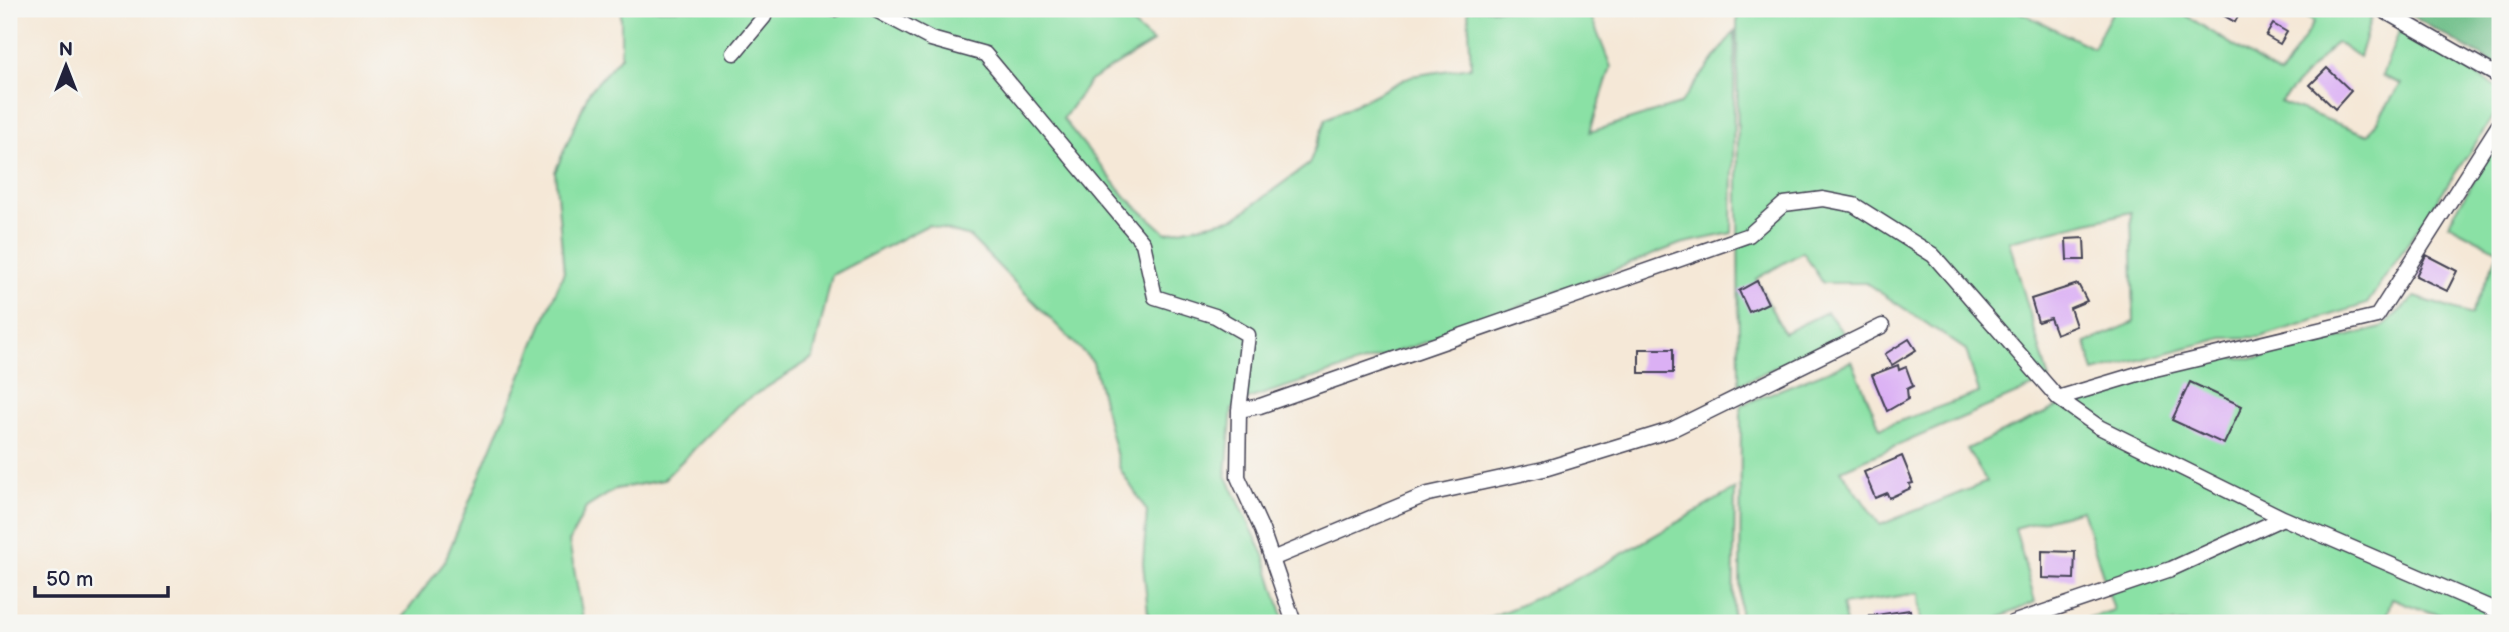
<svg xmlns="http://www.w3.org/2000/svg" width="2509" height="632" viewBox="0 0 2509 632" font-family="'Balsamiq Sans',sans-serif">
	<rect width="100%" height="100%" fill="#f6f6f2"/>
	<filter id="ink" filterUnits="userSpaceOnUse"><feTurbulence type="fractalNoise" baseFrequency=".0143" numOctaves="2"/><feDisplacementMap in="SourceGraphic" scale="14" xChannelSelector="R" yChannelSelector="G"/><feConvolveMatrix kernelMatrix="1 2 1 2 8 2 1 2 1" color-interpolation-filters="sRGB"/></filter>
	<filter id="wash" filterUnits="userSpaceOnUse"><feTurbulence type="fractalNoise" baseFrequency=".00686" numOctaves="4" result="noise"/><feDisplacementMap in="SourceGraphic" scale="28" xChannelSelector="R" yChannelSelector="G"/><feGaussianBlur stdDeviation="1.57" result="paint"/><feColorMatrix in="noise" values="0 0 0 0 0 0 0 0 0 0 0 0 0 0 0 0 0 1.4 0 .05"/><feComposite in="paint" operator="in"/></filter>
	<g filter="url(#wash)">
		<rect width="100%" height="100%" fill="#f5e8d7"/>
		<path fill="#8ae1a5" stroke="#568270" stroke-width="2" d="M621 9H1115L1153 42 1090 81 1063 119 1126 197 1166 233 1235 218 1309 164 1326 119 1411 76 1471 67 1468 9H1588L1611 67 1590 132 1680 104 1735 31 1732 233 1680 244 1436 339 1251 398 1232 409 1226 475 1264 555 1285 623H1149L1143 563 1147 511 1120 469 1093 362 970 237 928 225 832 275 813 358 737 406 663 480 616 489 586 508 569 542 584 623H398L444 563 564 272 555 172 589 92 621 56Z
			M1737 9H2014L2093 48 2114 9H2186L2184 14 2280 75 2314 22 2293 9H2357L2371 18 2359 57 2336 42 2280 102 2368 135 2401 84 2382 76 2400 29 2500 89V107L2367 304 2260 337 2223 338 2094 372 2086 343 2134 322 2131 212 2009 241 2049 380 1841 470 1880 525 1987 482 1967 449 2079 397 2151 375 2228 358H2260L2381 328 2415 297 2471 315 2499 251 2448 224 2500 138V205L2498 211 2500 213V623C2461 623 2428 613 2392 598L2384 623H2072L2114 610 2082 510 2015 528 2035 602 1987 623H1921L1919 593 1842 605 1846 623H1740L1741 405 1852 361 1880 428 1979 393 1966 350 1866 283H1823L1803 252 1756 279 1784 333 1827 312 1844 334 1739 385Z
			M1735 489 1733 623H1473C1565 592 1651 537 1735 489Z"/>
		<path fill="#6fbf8a" stroke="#487062" stroke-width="2" d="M2400 9H2500V67Z"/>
		<g id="blocks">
			<path fill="#dbb0f4" d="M2217 9H2242L2235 22 2216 11Z
				M2273 24 2287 32 2280 44 2266 36Z
				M2327 68 2351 91 2335 109 2310 85Z
				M2084 238 2085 260H2067L2066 239Z
				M2426 255 2457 271 2447 291 2416 276Z
				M1757 281 1768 303 1749 312 1739 291Z
				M2078 284 2087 301 2070 308 2076 326 2056 334 2050 318 2038 322 2031 299Z
				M1909 339 1916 350 1892 365 1885 354Z
				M1639 349H1673V373H1639Z
				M1898 365 1899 370 1906 367 1913 386 1907 389 1908 399 1887 411 1872 375Z
				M2190 382 2242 406 2224 444 2172 420Z
				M1902 456 1913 483 1909 484 1911 488 1889 498 1887 493 1875 498 1864 472Z
				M2042 551 2075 552 2074 579 2042 578Z
				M1910 610 1912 623H1870L1869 616Z"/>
		</g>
	</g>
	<g filter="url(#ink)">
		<use href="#blocks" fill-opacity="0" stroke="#424052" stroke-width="2"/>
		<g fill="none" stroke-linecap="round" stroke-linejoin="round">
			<defs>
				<path id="minor" d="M831 9H836
					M874 9 931 39 985 54 1143 243 1155 297 1215 316 1248 335 1239 410 1238 477 1262 530 1294 623
					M2381 9 2500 77
					M734 53 764 17 766 9
					M2058 398 2151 370 2377 316 2500 123
					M1239 410 1260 406 1749 235 1784 204 1823 199 1854 205 1933 255 2058 398 2099 427 2283 518 2500 612
					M1272 559 1428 494 1544 469 1671 430 1882 326
					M2012 623 2171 569 2283 518"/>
			</defs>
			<use href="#minor" stroke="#424052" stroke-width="17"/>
			<use href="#minor" stroke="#fff" stroke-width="14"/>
		</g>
	</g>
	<rect width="2509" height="632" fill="none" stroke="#f6f6f2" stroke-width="35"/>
	<g transform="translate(66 66)" stroke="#f6f6f2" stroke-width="5" paint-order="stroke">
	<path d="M0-5L12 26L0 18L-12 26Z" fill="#22223b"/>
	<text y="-10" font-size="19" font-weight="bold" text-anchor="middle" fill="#22223b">N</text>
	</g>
	<path d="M35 586v10h133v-10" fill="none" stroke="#22223b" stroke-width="3.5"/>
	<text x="46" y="586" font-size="21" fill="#22223b" stroke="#f6f6f2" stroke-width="5" paint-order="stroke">50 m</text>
</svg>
